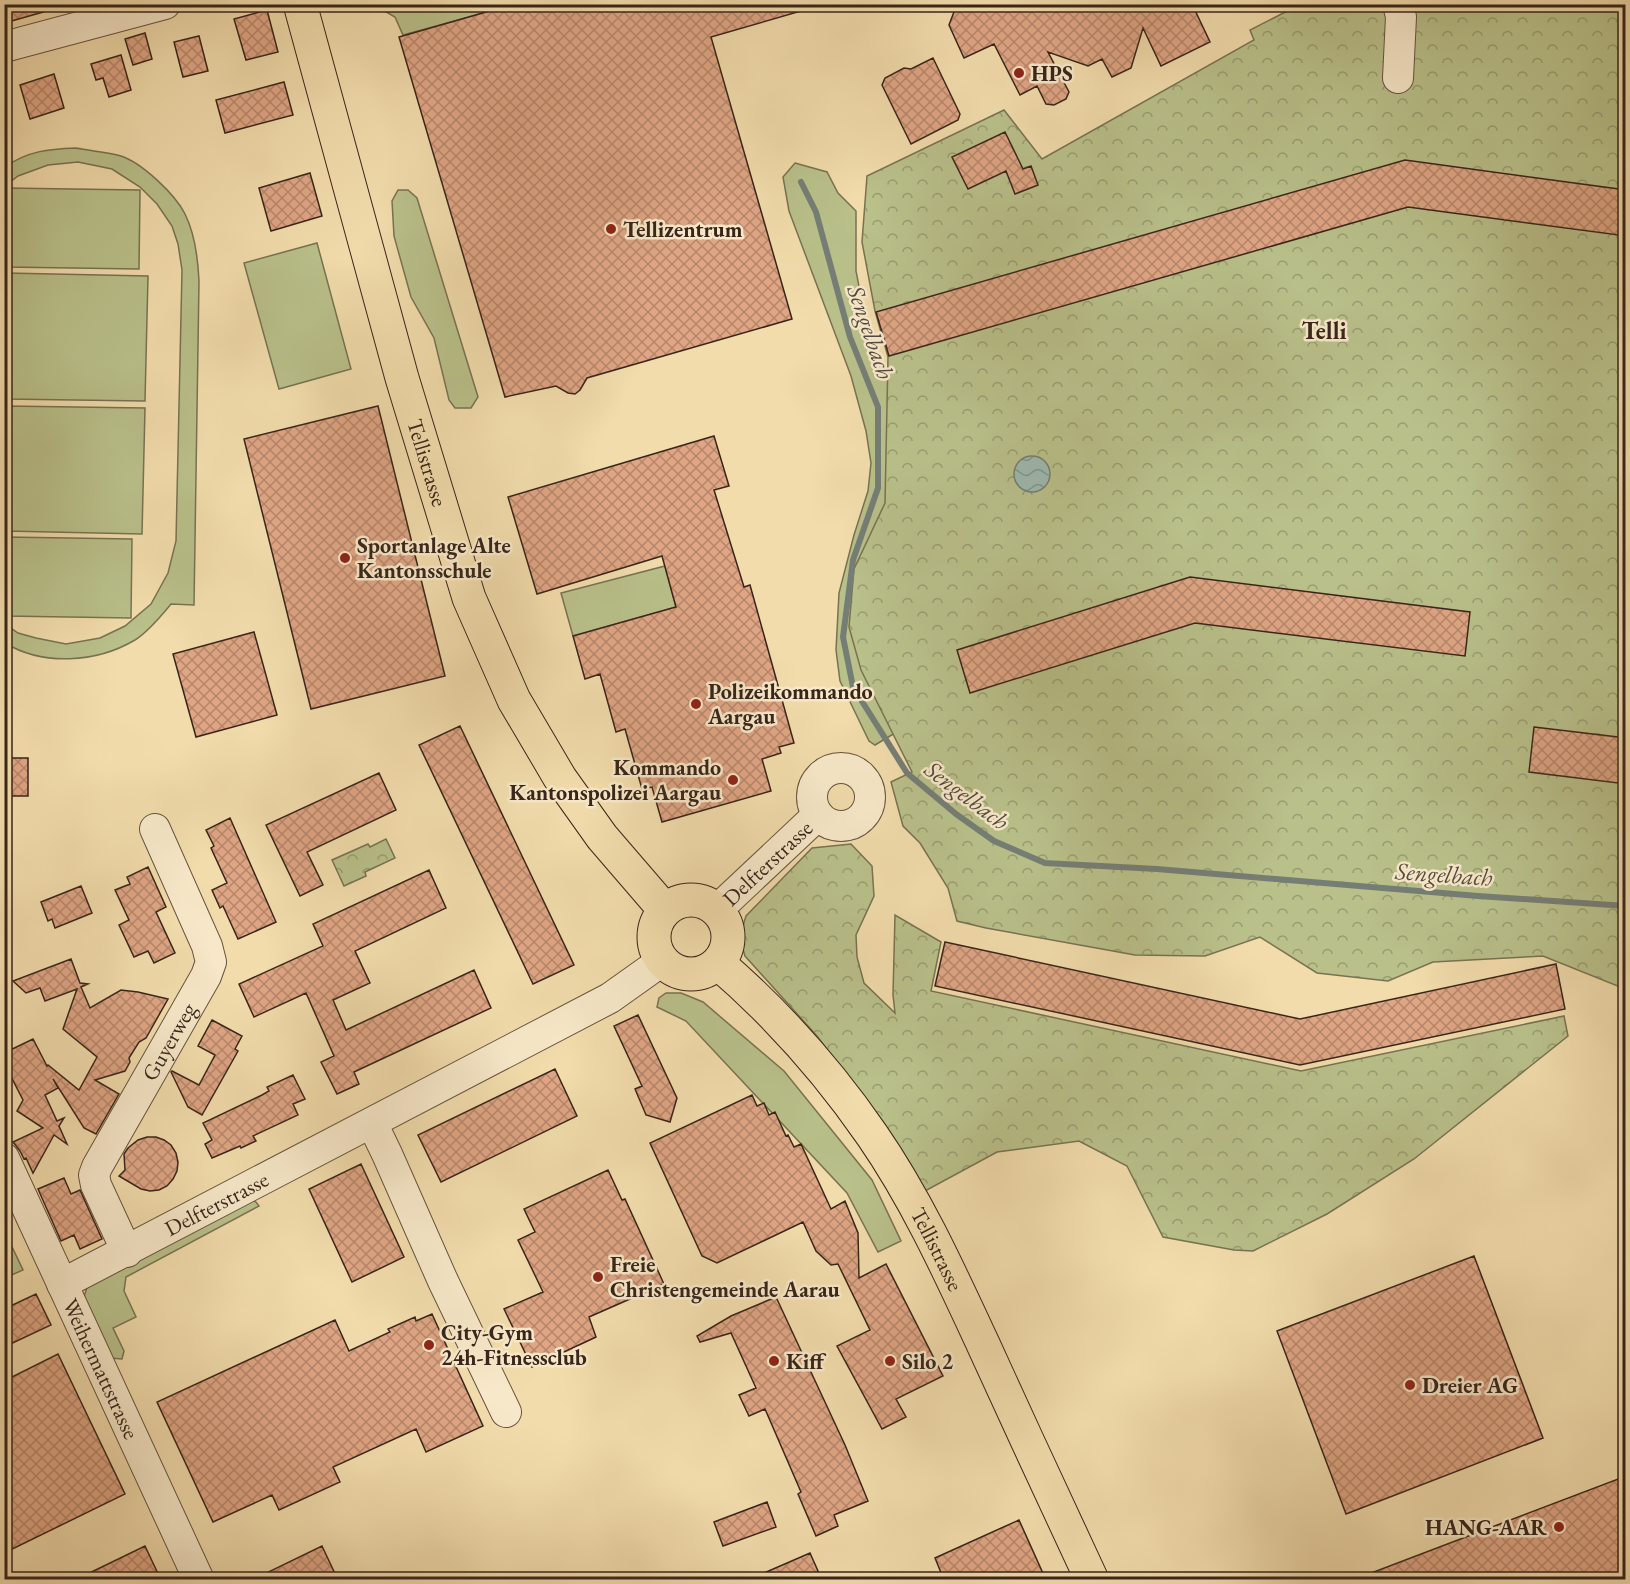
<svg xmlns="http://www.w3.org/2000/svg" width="1630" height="1584" viewBox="0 0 1630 1584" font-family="'EB Garamond',serif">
	<defs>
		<pattern id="forest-crowns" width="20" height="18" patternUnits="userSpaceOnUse" patternTransform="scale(1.5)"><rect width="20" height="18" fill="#b9c08a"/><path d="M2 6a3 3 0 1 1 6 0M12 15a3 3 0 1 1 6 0" fill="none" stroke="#979c70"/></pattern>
		<pattern id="water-waves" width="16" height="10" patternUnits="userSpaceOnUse" patternTransform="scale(1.5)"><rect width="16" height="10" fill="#9dbab1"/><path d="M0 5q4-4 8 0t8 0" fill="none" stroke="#81978f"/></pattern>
		<pattern id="building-cross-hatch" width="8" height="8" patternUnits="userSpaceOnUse" patternTransform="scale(1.5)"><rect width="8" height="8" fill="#dfa584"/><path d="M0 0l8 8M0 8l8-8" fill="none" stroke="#b6866b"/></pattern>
	</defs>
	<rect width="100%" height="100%" fill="#f2dcac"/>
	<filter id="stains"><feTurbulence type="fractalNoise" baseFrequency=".00333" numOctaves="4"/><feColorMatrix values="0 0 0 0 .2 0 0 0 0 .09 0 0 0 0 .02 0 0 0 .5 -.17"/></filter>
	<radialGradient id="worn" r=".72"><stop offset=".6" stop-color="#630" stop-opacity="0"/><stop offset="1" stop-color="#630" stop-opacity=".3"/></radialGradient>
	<path fill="#b9c08a" stroke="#787252" stroke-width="1.5" d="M428 4 514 5 403 35 395 17 381 9Z
		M76 148C91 151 107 152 121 156 142 163 175 194 185 214 195 234 198 259 199 281L194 605 171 604C161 616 149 631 135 640 96 663 43 666 5 643V624L18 633 36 638 66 644 100 638 125 626 151 604 168 573 176 541 182 270 178 244 172 226 157 204 140 187 112 169 78 162 48 165 18 176 5 186V167C27 151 49 149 76 148Z
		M795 163 827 172 838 193 856 211V271L867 328 880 364 904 411 905 727 875 745 869 741 840 681 836 650 839 593 854 535 868 491 871 463 866 431 851 376 789 211 783 177Z
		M5 188 140 190 139 269 5 267Z
		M398 190H408L417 198 478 397 471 408H455L449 400 434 338 411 297 394 236 392 201Z
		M317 243 351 369 279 389 244 263Z
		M5 273 148 276 145 401 5 399Z
		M5 406 145 408 142 534 5 531Z
		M5 537 132 539 131 618 5 616Z
		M665 566 676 607 573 636 561 593Z
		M666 993H681L703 1002 784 1071 872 1180 901 1241 878 1252 847 1193 686 1021 657 1007 659 998Z
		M252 1200 256 1202 259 1206 126 1277 124 1291 136 1317 113 1328 124 1351 122 1359 110 1358 84 1297 87 1287Z
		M4 1230 23 1270 5 1278H4Z"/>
	<path fill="url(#forest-crowns)" stroke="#787252" stroke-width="1.5" d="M1299 5H1625V989L1543 956 1433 962 1388 981 1317 973 1260 937 1205 956 1135 955 986 928 957 921 948 888 920 843 903 826 891 782 912 772 861 670 849 627 854 569 885 503 888 357 875 311 862 242 867 176 1004 110 1042 159 1254 40 1250 30Z
		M386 839 395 858 365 872 366 876 344 886 332 860 368 844 370 847Z
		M851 844 872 866 874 896 856 935 857 957 864 983 895 1013 893 995 895 915 941 942 931 991 1301 1071 1564 1016 1568 1036 1414 1159 1327 1214 1253 1251 1234 1250 1163 1237 1127 1166 1079 1141 997 1152 925 1191 900 1149 817 1036 745 956C740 941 741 931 746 916L812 848Z"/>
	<path fill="url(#water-waves)" stroke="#757e75" stroke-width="1.5" d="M1014 474a18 18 0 1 1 36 0a18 18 0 1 1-36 0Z"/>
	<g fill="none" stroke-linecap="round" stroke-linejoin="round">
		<path stroke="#757e75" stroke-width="6" d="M801 182 816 212 850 337 878 407V488L853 560 843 637 853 687 907 773 956 814 994 841 1045 863 1157 869 1478 896 1626 906"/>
	</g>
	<path fill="url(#building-cross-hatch)" stroke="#38251a" stroke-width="1.5" d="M4 4H53L54 9 8 22Z
		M514 4H807L808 9 711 37 792 319 587 378 580 390 575 394 568 393 556 386 505 397 399 37Z
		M957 4H1192L1210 42 1161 66 1143 28 1131 68 1112 77 1102 59 1088 66 1048 52 1069 92 1066 99 1054 105 1046 104 1037 86 1020 95 994 44 964 58 949 25Z
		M267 10 278 52 246 60 234 19Z
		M145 33 152 59 133 65 125 39Z
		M199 36 208 71 183 77 174 42Z
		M121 55 131 90 109 97 103 78 96 80 91 64Z
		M933 58 960 114 958 120 911 144 882 85 885 78 904 68 911 69Z
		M54 74 64 108 30 119 20 85Z
		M284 82 293 115 225 133 216 100Z
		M1005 132 1023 169 1031 166 1038 185 1015 194 1006 171 968 189 952 157Z
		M1405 160 1626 190V236L1408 207 889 356 876 312Z
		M310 173 322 216 271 231 259 188Z
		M378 406 445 676 311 709 244 439Z
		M714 436 729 486 714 490 744 587 750 585 794 743 779 747 781 753 762 759 771 791 662 822 652 787 642 789 625 729 616 732 600 674 585 679 573 636 676 607 662 556 537 594 508 497Z
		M1190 577 1470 612 1465 656 1195 623 970 693 957 650Z
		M254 632 277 715 196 737 173 654Z
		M460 726 574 965 533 984 419 745Z
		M1534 727 1626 738V784L1529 772Z
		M4 758H28V796H4Z
		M379 773 396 810 307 852 323 885 300 896 266 825Z
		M230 818 276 922 238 939 223 906 220 908 212 890 227 883 211 848 214 846 206 830Z
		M148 867 166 907 156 912 175 953 154 963 148 951 134 957 119 925 129 920 115 890 130 884 127 877Z
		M429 870 446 908 355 951 370 983 333 1000 346 1030 474 970 491 1008 354 1072 359 1084 337 1094 321 1062 334 1056 306 993 254 1017 239 984 323 946 313 924Z
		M81 886 92 913 55 928 52 919 48 921 41 902Z
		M945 942 1300 1019 1556 964 1565 1009 1300 1065 935 986Z
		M71 959 80 983 88 984 81 987 90 1008 121 990 138 992 168 999 146 1038 139 1042 129 1058 130 1062 125 1071 95 1080 119 1094 96 1134 84 1128 53 1079 58 1088 45 1095 57 1121 64 1118 59 1126 67 1144 54 1135 33 1173 26 1158 24 1159 20 1151 13 1142 43 1128 17 1111 23 1100 4 1063V1053L33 1039 47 1066 48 1065 79 1090 97 1057 63 1029 77 989 45 1001 40 988 26 993 13 981Z
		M638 1015 677 1098 670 1122 646 1115 635 1089 642 1086 614 1026Z
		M212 1020 242 1036 235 1049 238 1051 202 1115 188 1107 171 1072 172 1071 199 1085 215 1055 198 1046Z
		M555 1069 577 1116 441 1182 418 1135Z
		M293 1075 305 1099 293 1104 298 1115 253 1136 256 1141 241 1148 240 1146 212 1158 205 1144 212 1140 203 1123 262 1095 269 1091 267 1087Z
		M752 1095 757 1106 764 1103 769 1115 775 1112 786 1136 788 1135 794 1147 801 1144 831 1209 845 1201 858 1233 859 1278 886 1264 943 1376 896 1399 906 1417 882 1429 837 1346 870 1330 838 1264 831 1265 816 1251 803 1222 717 1263 702 1256 650 1143Z
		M147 1137H156L164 1140 171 1145 176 1153 178 1162 177 1171 173 1179 167 1186 159 1190 150 1191 141 1189 119 1176 125 1170 124 1154 128 1148 138 1140Z
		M361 1164 404 1257 352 1282 309 1189Z
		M608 1170 622 1200 625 1199 664 1284 589 1317 596 1337 532 1367 504 1309 543 1292 518 1240 535 1232 524 1209Z
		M64 1178 71 1194 80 1190 102 1239 80 1249 74 1235 61 1241 38 1189Z
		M1474 1256 1543 1438 1346 1514 1277 1331Z
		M36 1294 51 1325 4 1347V1309Z
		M776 1297 845 1445 868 1501 834 1515 838 1526 816 1536 798 1494 801 1492 765 1409 749 1416 739 1395 756 1388 731 1333 700 1342 697 1336 731 1316Z
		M432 1314 483 1426 426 1452 416 1429 333 1467 340 1482 279 1510 272 1495 213 1522 157 1402 335 1320 349 1351 390 1332 388 1329 415 1317 416 1321Z
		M58 1354 125 1494 4 1553V1381Z
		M1626 1476V1580H1358V1578Z
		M767 1502 776 1527 723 1546 714 1522Z
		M1019 1520 1046 1580H944L935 1558Z
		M145 1546 161 1580H75Z
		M322 1546 338 1580H252Z
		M810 1553 822 1580H748Z"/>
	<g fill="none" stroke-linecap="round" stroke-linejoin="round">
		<defs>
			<g id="minor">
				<path d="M4 47 165 4"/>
				<path d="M1398 78 1401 17 1398 4"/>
				<circle cx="841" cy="797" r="29"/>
				<path id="s1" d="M717 910 818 815"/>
				<path d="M372 1123 387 1154 443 1281 506 1412"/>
				<path id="s2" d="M4 1158 199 1580"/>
				<path id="s3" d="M127 1252 96 1185 94 1175 97 1167 206 976 211 962 207 946 155 829"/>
				<path id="s4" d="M62 1284 610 998 662 961"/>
			</g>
			<g id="major">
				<path id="s5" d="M300 4 402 378 469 598 514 700 560 778 602 837 664 909"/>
				<circle cx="691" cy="937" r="37"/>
				<path id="s6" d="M718 963C776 1013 828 1071 872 1135 917 1200 950 1273 983 1344 1019 1423 1055 1501 1092 1580"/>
			</g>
		</defs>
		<use href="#minor" stroke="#66533e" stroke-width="32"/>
		<use href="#major" stroke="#38251a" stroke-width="35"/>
		<use href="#minor" stroke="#f7e8c9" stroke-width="30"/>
		<use href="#major" stroke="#f2dcac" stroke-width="33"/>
	</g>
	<g fill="#8f2418" stroke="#f7e8c9" stroke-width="2">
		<circle cx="1019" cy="73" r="6"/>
		<circle cx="611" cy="229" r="6"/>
		<circle cx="345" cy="558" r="6"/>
		<circle cx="696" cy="704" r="6"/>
		<circle cx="733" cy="780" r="6"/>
		<circle cx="598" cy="1277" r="6"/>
		<circle cx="429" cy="1345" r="6"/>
		<circle cx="774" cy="1361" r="6"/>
		<circle cx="890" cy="1361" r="6"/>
		<circle cx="1410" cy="1385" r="6"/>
		<circle cx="1559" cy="1527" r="6"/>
	</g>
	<g text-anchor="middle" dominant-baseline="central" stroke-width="5" stroke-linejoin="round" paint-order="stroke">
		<g font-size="22" font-weight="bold" fill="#38251a" stroke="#f7e8c9" text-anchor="start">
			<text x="1031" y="73">HPS</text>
			<text x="623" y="229">Tellizentrum</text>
			<text x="357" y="545">Sportanlage Alte<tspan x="357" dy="25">Kantonsschule</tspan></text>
			<text x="708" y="691">Polizeikommando<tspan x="708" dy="25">Aargau</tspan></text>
			<text x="721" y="767" text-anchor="end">Kommando<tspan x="721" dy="25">Kantonspolizei Aargau</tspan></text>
			<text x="610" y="1264">Freie<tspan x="610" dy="25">Christengemeinde Aarau</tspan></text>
			<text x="441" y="1332">City-Gym<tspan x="441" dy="25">24h-Fitnessclub</tspan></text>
			<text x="786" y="1361">Kiff</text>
			<text x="902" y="1361">Silo 2</text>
			<text x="1422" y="1385">Dreier AG</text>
			<text x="1547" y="1527" text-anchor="end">HANG-AAR</text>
		</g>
		<g font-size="22" fill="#38251a" stroke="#f7e8c9">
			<text stroke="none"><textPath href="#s5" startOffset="476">Tellistrasse</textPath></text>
			<text stroke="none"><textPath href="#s1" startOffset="69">Delfterstrasse</textPath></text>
			<text stroke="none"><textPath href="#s3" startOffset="237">Guyerweg</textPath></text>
			<text stroke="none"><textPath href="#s4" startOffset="174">Delfterstrasse</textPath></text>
			<text stroke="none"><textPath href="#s6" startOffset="363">Tellistrasse</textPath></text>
			<text stroke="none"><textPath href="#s2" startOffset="232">Weihermattstrasse</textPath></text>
		</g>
		<g font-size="24" font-weight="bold" fill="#38251a" stroke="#f7e8c9">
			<text x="1324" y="330">Telli</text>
		</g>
		<g font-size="24" font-style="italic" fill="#514a40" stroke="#f7e8c9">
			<text transform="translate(871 332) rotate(71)">Sengelbach</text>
			<text transform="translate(967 795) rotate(37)">Sengelbach</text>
			<text transform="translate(1444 874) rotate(4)">Sengelbach</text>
		</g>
	</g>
	<rect width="1630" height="1584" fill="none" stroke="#f2dcac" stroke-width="24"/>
	<rect x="6" y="6" width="1618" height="1572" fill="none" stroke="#38251a" stroke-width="3"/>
	<rect x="12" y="12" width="1606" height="1560" fill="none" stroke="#38251a" stroke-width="1.5"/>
	<rect width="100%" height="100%" filter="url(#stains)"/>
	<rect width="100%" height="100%" fill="url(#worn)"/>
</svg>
